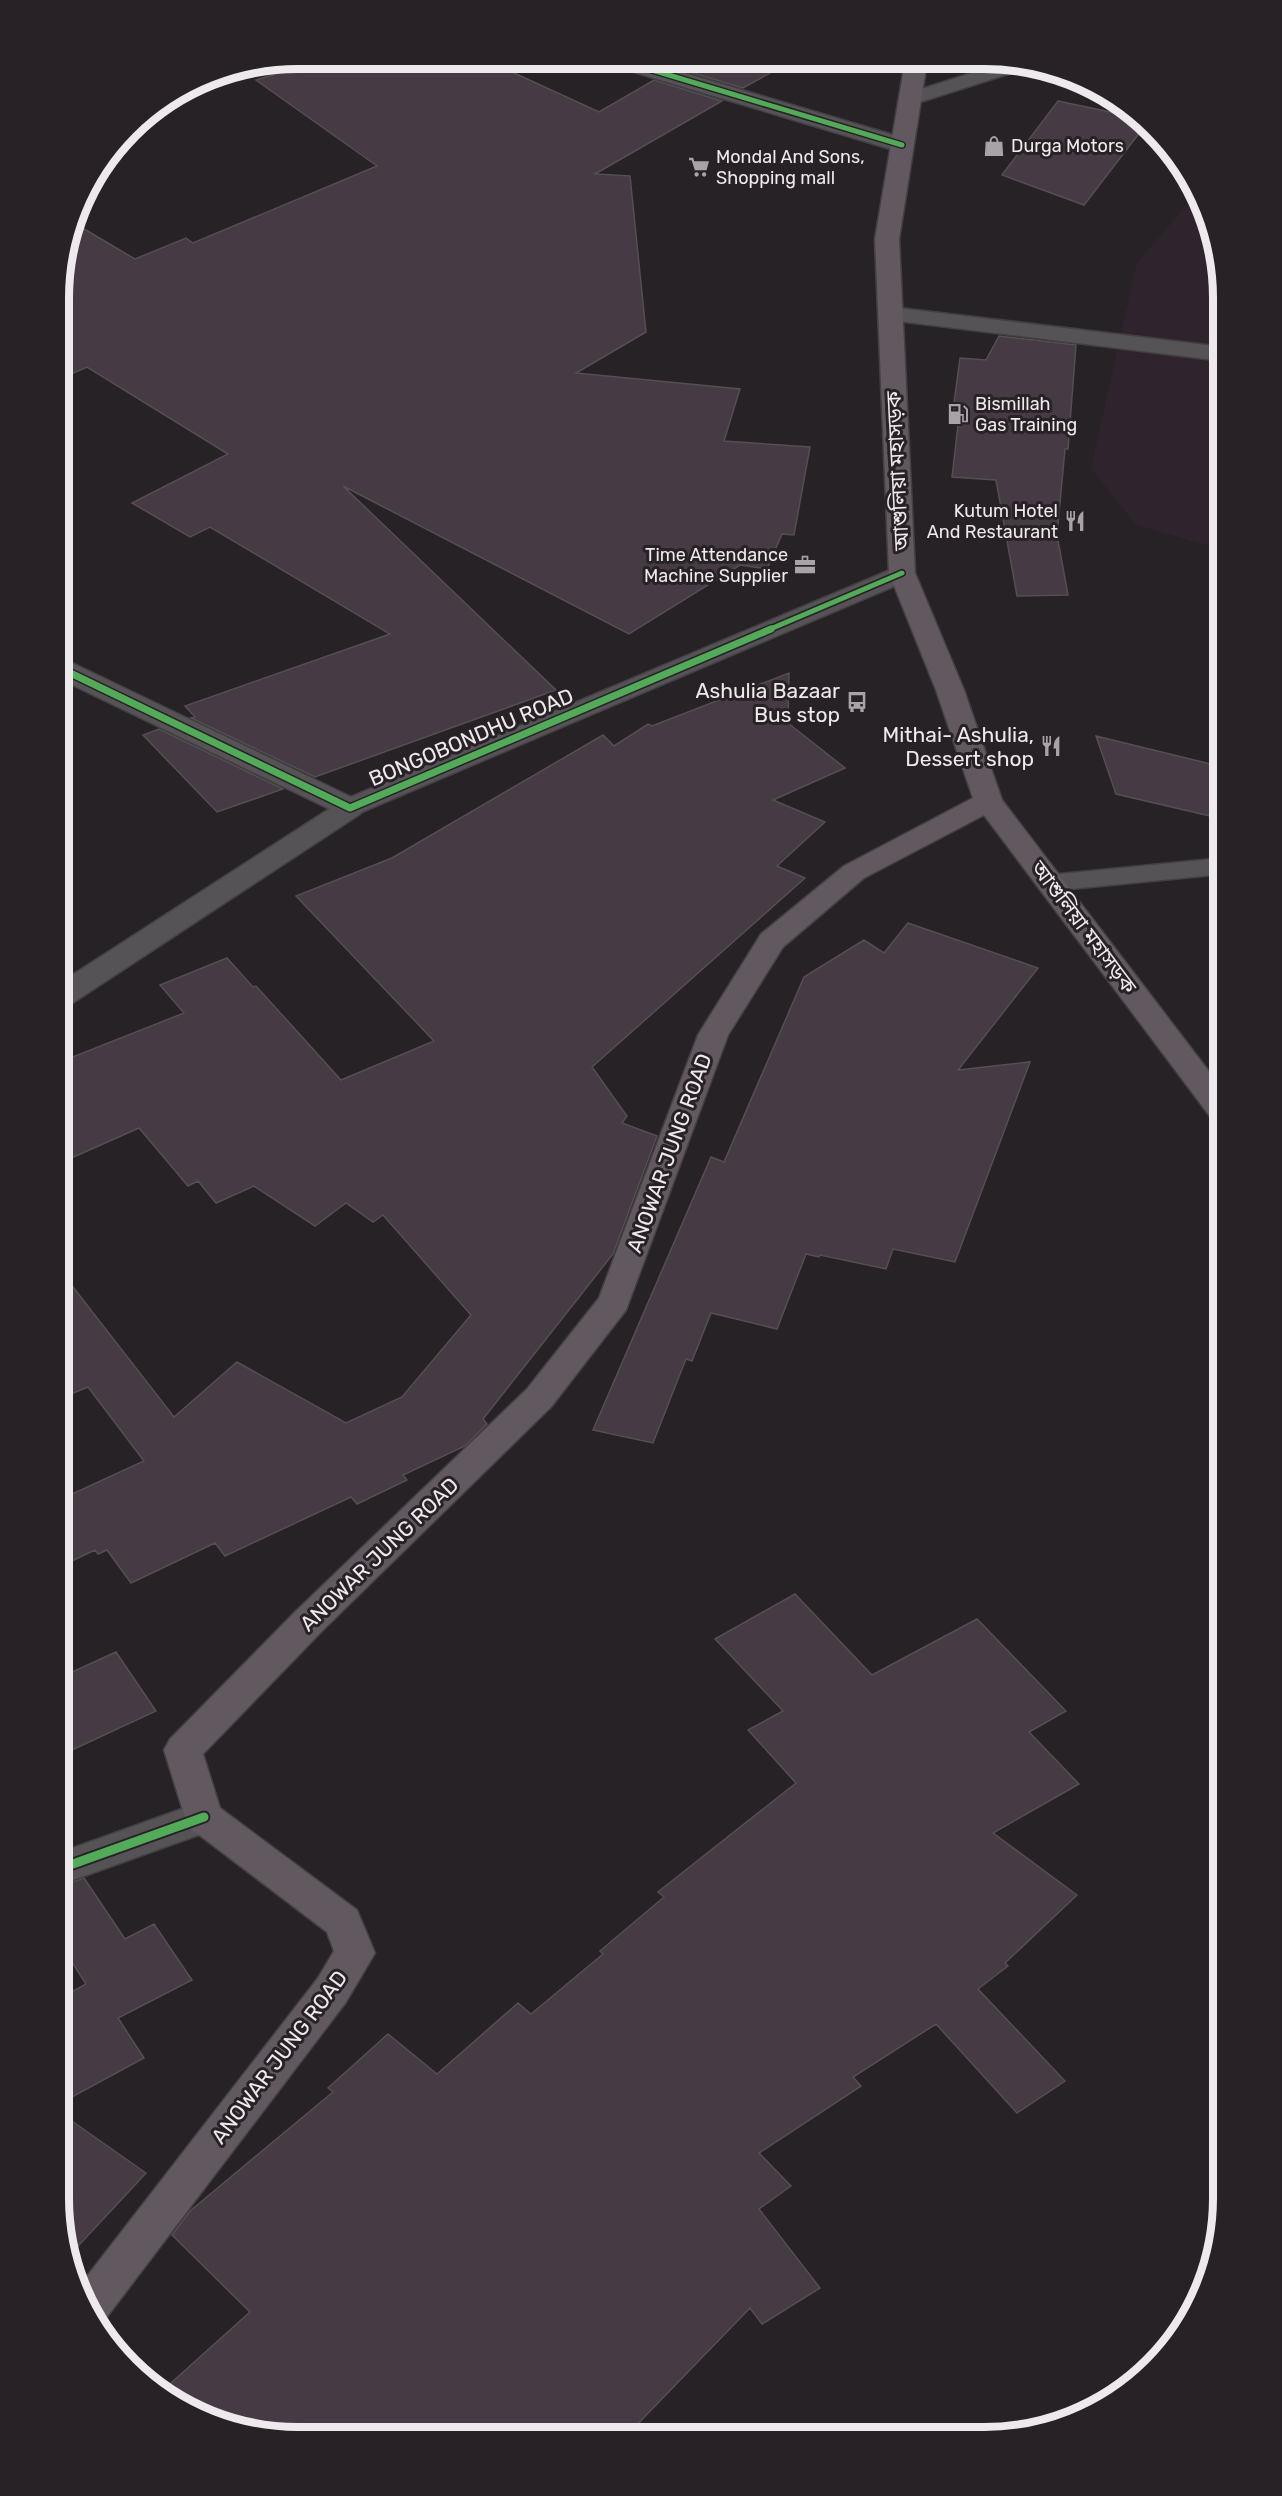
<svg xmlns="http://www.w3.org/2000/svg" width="1282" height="2496" viewBox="0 0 1282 2496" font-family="Rubik,'Noto Sans Bengali',sans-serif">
	<rect width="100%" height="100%" fill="#272225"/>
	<path fill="#2f242d" d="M1197 193 1211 221 1223 298V550L1136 525 1091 468 1137 263Z"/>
	<path fill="#463a45" stroke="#534f52" stroke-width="1.5" d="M327 59 486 60 599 112 654 80 722 101 595 174 630 176 646 332 576 373 740 389 724 441 810 447 794 535 782 534 767 569 740 565 629 634 343 486 556 690 315 777 191 718 195 717 185 706 390 634 210 527 190 537 132 503 228 454 87 367 60 379 61 267 74 223 135 259 186 238 193 243 377 166 256 80Z
		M688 61H693L790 62 743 88 676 68Z
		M1058 101 1143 119 1147 123 1084 205 1002 175Z
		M999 336 1076 345 1068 449H1065L1057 535 1068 595 1017 596 996 480 952 477 958 425H951L960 358 986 360Z
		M789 673 788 723 845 768 773 800 825 822 777 866 805 878 592 1067 627 1116 622 1123 657 1136 613 1254 483 1419 487 1424 465 1446 403 1475 407 1480 357 1504 351 1497 225 1556 215 1543 131 1583 107 1550 98 1554 95 1550 59 1567V1500L144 1461 88 1387 59 1399V1269L174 1417 237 1362 346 1423 402 1397 471 1315 383 1215 373 1222 346 1203 315 1226 254 1186 216 1203 198 1181 188 1186 139 1128 60 1163V1062L184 1013 160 985 227 958 253 987 256 986 341 1080 434 1041 296 896 392 858 603 735 614 746 648 724 652 726Z
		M159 729 283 789 217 812 143 735Z
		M1096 736 1223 767V819L1116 794Z
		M908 923 1038 968 958 1070 1030 1062 955 1262 893 1249 886 1269 820 1255 819 1257 806 1254 777 1329 711 1313 692 1361 686 1359 653 1443 593 1430 711 1157 724 1162 804 977 864 940 884 953Z
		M795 1594 872 1675 977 1619 1066 1711 1029 1732 1079 1784 993 1833 1077 1895 1005 1963 1008 1966 978 1989 1065 2081 1017 2113 936 2024 853 2077 861 2086 759 2153 791 2186 759 2209 820 2288 762 2324 750 2308 626 2436 266 2435 192 2413 161 2392 250 2312 172 2235 190 2211 333 2092 328 2088 388 2034 437 2074 518 2003 531 2014 603 1954 600 1951 664 1897 658 1892 796 1783 748 1730 783 1711 715 1639Z
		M116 1652 156 1711 59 1756V1678Z
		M84 1878 125 1939 154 1924 192 1980 118 2018 144 2058 59 2104V1999L86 1984 59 1942V1887Z
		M59 2112 146 2173 68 2257 58 2198Z"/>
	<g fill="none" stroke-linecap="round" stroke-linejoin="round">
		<defs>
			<path id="lane" d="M1003 63 1032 64 1030 67 917 103H903L900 99 903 95Z
				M890 307 1223 347V361L882 319 879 314 882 309Z
				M1223 858V874L1050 891 1041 889 1037 883 1041 877 1050 875Z"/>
			<path id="street" d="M611 61H644L910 140 913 145 910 150 902 152 894 150 614 66Z
				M350 799 360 802 364 808 360 814 71 1004 60 1007V983L340 802Z
				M204 1801 218 1806 223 1817 218 1828 59 1885V1853Z"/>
			<path id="secondary" d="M902 565 911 567 915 573 911 579 350 817 340 814 60 679V660L70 662 351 797Z"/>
			<path id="highway" d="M905 62H927L899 239 915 573 964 690 1002 800 1223 1090V1122L1212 1119 984 815 864 878 783 947 728 1035 626 1310 551 1407 322 1631 203 1754 220 1808 357 1910 375 1953 346 2002 103 2322 96 2325 78 2288 318 1978 334 1951 327 1932 190 1828 185 1817 164 1750 170 1739 296 1611 527 1389 599 1298 698 1035 761 934 844 866 973 798 936 690 889 573 875 239Z"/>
		</defs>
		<use href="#lane" stroke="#434043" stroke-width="3"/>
		<use href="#street" stroke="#434043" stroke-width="3"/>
		<use href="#secondary" stroke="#434043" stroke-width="3"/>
		<use href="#highway" stroke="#434043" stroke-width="3"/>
		<use href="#lane" fill="#555355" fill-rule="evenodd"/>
		<use href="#street" fill="#555355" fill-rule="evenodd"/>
		<use href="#secondary" fill="#555355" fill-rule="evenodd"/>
		<use href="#highway" fill="#625960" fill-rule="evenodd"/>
		<defs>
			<path id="cycleway-far2" d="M622 61 902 145
				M768 630 902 573"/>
			<path id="cycleway-far1" d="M60 668 350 808 771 629"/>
			<path id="cycleway" d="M59 1869 204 1817"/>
		</defs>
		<use href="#cycleway-far2" stroke="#282126" stroke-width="8"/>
		<use href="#cycleway-far1" stroke="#282126" stroke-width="10"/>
		<use href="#cycleway" stroke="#282126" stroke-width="13"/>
		<use href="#cycleway-far2" stroke="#51ab58" stroke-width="5"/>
		<use href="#cycleway-far1" stroke="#51ab58" stroke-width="7"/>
		<use href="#cycleway" stroke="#51ab58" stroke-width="9"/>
	</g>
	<defs>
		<symbol id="shop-bare" viewBox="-9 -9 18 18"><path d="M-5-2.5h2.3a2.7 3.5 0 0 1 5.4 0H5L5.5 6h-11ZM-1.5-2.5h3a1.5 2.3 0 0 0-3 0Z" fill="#a8a3a7" stroke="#282126" stroke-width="2.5" paint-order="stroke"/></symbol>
		<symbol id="supermarket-bare" viewBox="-9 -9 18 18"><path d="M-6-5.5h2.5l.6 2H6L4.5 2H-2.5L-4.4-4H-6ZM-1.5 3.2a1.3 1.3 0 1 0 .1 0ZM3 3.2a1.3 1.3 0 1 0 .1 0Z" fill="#a8a3a7" stroke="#282126" stroke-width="2.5" paint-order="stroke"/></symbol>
		<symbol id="fuel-bare" viewBox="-9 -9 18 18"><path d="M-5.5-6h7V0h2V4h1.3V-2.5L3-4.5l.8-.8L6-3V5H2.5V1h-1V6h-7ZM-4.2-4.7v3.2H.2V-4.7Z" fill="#a8a3a7" stroke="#282126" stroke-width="2.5" paint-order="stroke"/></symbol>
		<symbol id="restaurant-bare" viewBox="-9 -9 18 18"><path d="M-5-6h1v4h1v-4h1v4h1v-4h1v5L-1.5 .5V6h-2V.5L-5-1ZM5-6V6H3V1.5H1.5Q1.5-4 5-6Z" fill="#a8a3a7" stroke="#282126" stroke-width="2.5" paint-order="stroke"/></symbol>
		<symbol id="office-bare" viewBox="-9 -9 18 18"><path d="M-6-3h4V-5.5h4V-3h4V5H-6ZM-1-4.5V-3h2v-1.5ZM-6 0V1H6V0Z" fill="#a8a3a7" stroke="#282126" stroke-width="2.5" paint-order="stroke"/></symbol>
		<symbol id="bus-bare" viewBox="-9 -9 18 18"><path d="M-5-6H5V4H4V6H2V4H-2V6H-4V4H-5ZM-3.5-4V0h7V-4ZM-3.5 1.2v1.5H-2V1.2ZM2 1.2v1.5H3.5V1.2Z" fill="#a8a3a7" stroke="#282126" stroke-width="2.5" paint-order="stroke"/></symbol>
	</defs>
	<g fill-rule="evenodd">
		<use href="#shop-bare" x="979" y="131" width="30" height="30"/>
		<use href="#supermarket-bare" x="684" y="152" width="30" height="30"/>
		<use href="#fuel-bare" x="943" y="399" width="30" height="30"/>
		<use href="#restaurant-bare" x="1060" y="506" width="30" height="30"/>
		<use href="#office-bare" x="790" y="550" width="30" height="30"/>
		<use href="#bus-bare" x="842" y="687" width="30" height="30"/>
		<use href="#restaurant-bare" x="1036" y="731" width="30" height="30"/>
	</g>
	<g text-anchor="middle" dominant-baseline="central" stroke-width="6" stroke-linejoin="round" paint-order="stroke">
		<g font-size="18" fill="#ede9ed" stroke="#282126" text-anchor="start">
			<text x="1011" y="146">Durga Motors</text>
			<text x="716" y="157">Mondal And Sons,<tspan x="716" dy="21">Shopping mall</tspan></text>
			<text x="975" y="404">Bismillah<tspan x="975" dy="21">Gas Training</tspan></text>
			<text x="1058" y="511" text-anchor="end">Kutum Hotel<tspan x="1058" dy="21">And Restaurant</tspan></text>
			<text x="788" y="555" text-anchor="end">Time Attendance<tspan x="788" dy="21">Machine Supplier</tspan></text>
		</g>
		<g font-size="21" fill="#ede9ed" stroke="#282126">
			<text transform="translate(897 471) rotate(-93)">আশুলিয়া মহাসড়ক</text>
			<text transform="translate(471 737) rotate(-23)">BONGOBONDHU ROAD</text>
			<text transform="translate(1084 927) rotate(53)">আশুলিয়া মহাসড়ক</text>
			<text transform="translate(669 1153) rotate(-70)">ANOWAR JUNG ROAD</text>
			<text transform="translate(379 1554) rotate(-44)">ANOWAR JUNG ROAD</text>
			<text transform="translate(279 2057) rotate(-53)">ANOWAR JUNG ROAD</text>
		</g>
		<g font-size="21" fill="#ede9ed" stroke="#282126" text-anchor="end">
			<text x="840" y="690">Ashulia Bazaar<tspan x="840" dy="24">Bus stop</tspan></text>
			<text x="1034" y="734">Mithai- Ashulia,<tspan x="1034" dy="24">Dessert shop</tspan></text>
		</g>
	</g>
	<path d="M0 0H1282V2496H0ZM298 69H984A229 229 0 0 1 1213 298V2198A229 229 0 0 1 984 2427H298A229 229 0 0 1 69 2198V298A229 229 0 0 1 298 69Z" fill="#282126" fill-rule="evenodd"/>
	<path fill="none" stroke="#ede9ed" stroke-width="8" d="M298 69H984A229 229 0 0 1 1213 298V2198A229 229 0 0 1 984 2427H298A229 229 0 0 1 69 2198V298A229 229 0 0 1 298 69Z"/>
</svg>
